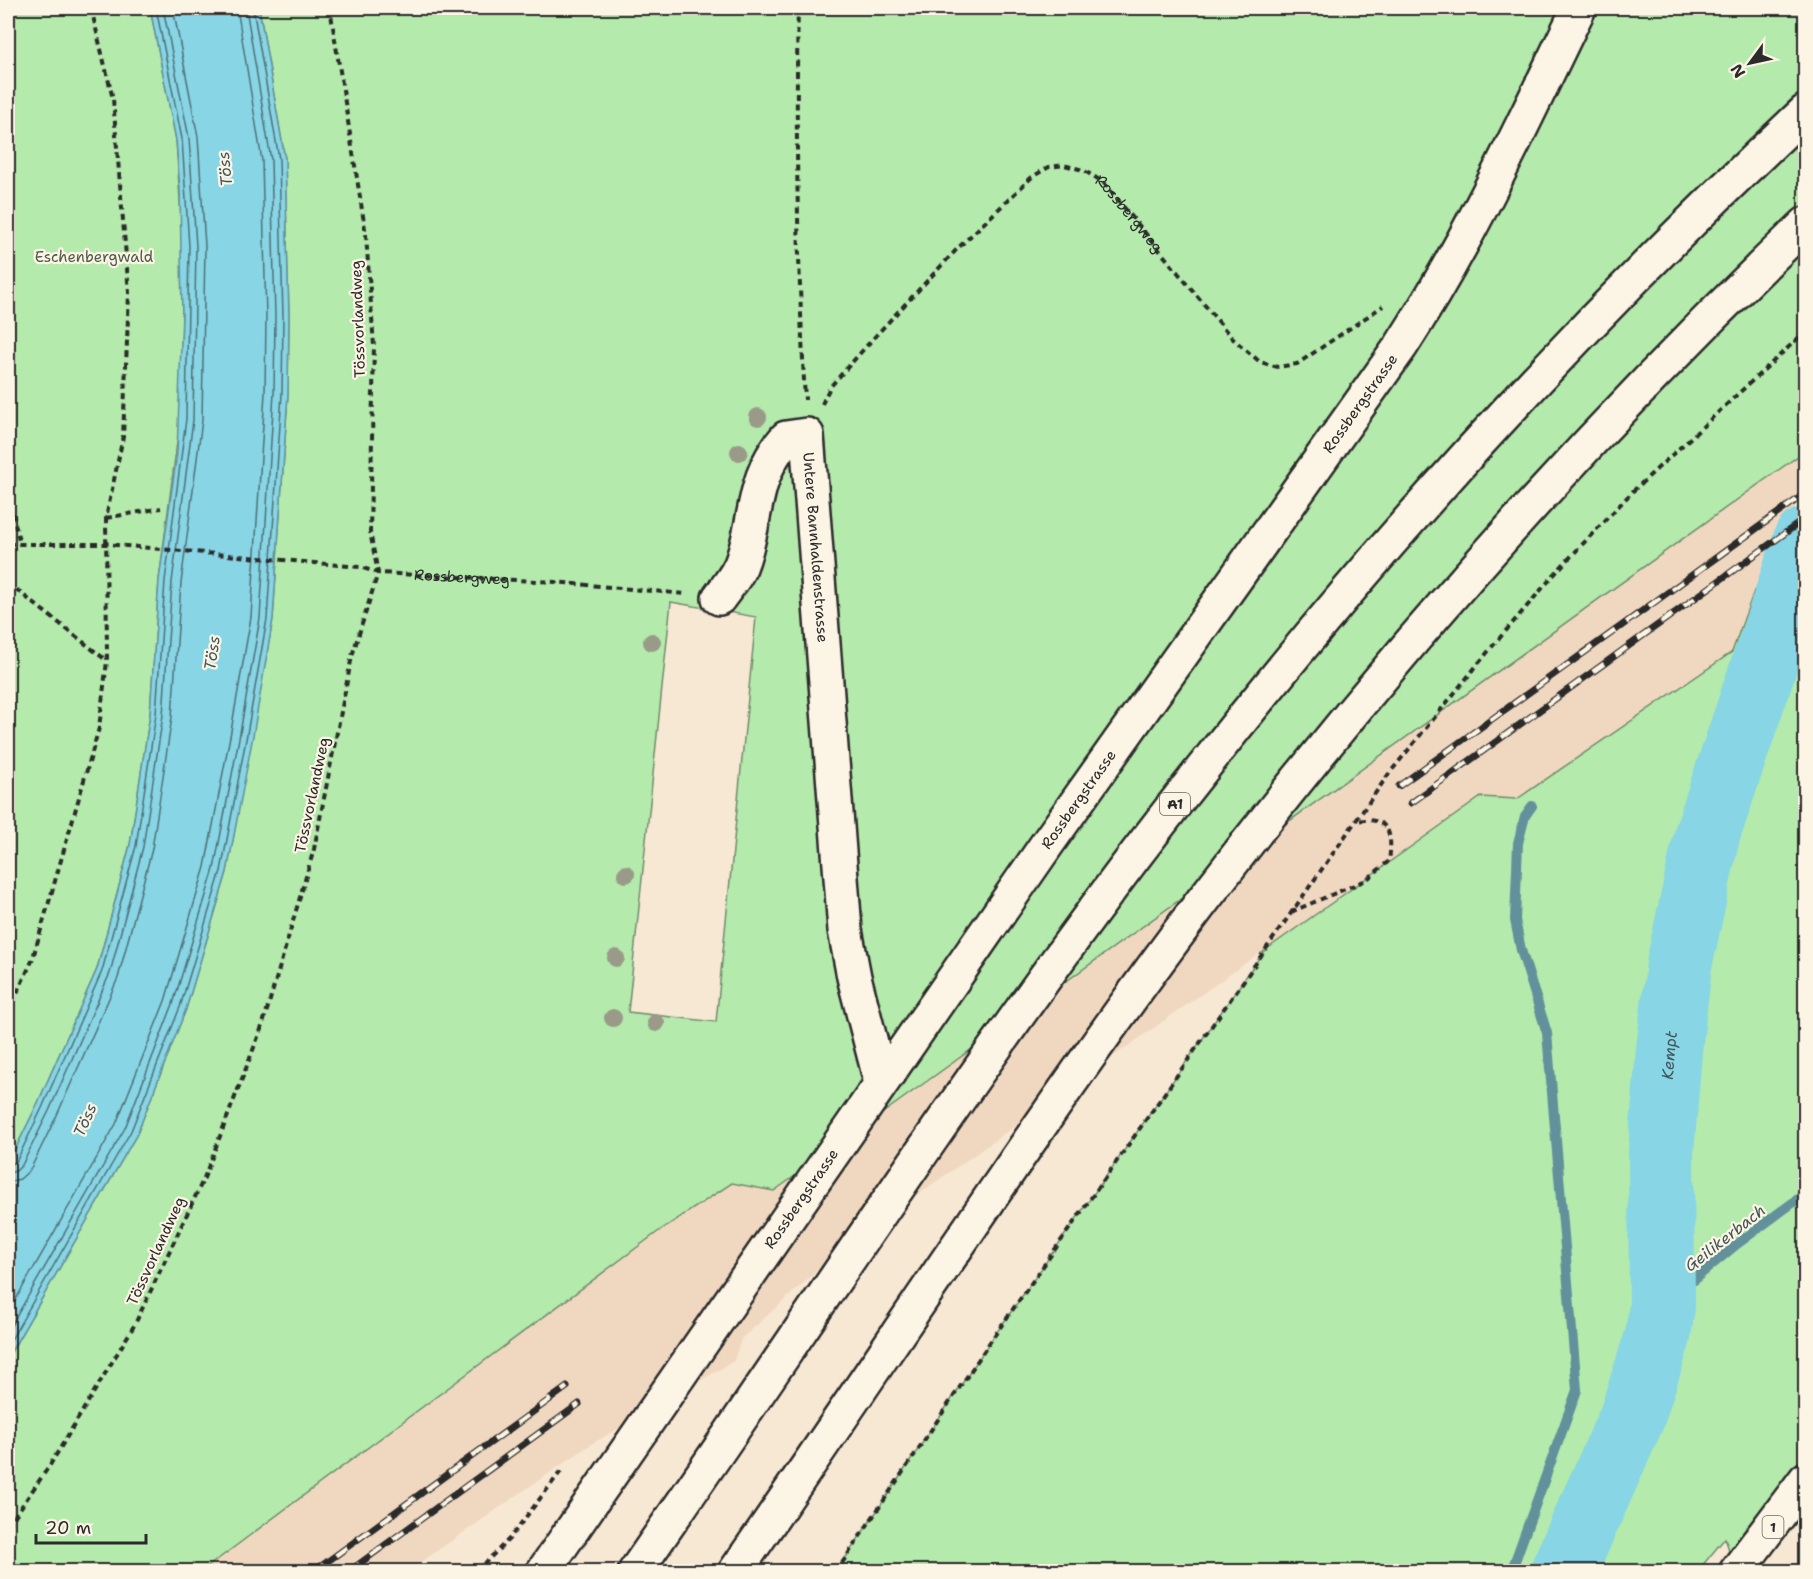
<svg xmlns="http://www.w3.org/2000/svg" width="1813" height="1579" viewBox="0 0 1813 1579" font-family="'Shantell Sans',sans-serif">
	<rect width="100%" height="100%" fill="#f7e8d4"/>
	<filter id="ink" filterUnits="userSpaceOnUse"><feTurbulence type="fractalNoise" baseFrequency=".0167" numOctaves="2"/><feDisplacementMap in="SourceGraphic" scale="12" xChannelSelector="R" yChannelSelector="G"/><feConvolveMatrix kernelMatrix="1 2 1 2 8 2 1 2 1" color-interpolation-filters="sRGB"/></filter>
	<g filter="url(#ink)">
		<path fill="#f0d8c0" d="M1805 451V479L1764 594 1754 592 1732 652 1517 799 1481 797 845 1246 741 1339 734 1361 590 1445 408 1571 202 1572 659 1231 732 1183 775 1191Z"/>
		<path fill="#b4eaac" stroke="#708a6c" stroke-width="1.5" fill-rule="evenodd" d="M8 8H150L176 140 183 246 180 419 159 580 150 714 130 845 97 969 37 1105 8 1164Z
			M259 8H1805V451L774 1191 732 1183 659 1231 202 1571 8 1572V1357L137 1134 186 1009 227 872 273 619 288 394 289 317 285 159ZM671 602 756 617 716 1022 628 1012Z
			M1805 566V618L1758 602 1738 661 1786 677 1805 620V1479L1736 1571 1725 1538 1697 1572H836L992 1339 1264 951 1481 797 1517 799 1732 652 1754 591 1764 594Z"/>
		<path fill="#87d5e5" stroke="#62919b" stroke-width="1.5" d="M150 8H259L285 159 289 317 288 394 273 619 253 736 227 872 186 1009 137 1134 8 1357V1164L37 1105 97 969 130 845 150 714 159 580 177 453 182 317 180 189 176 140Z
			M1758 602 1805 618 1786 678 1738 661Z"/>
		<g fill="none" stroke-linecap="round" stroke-linejoin="round">
			<path stroke="#506f75" stroke-width="1.5" d="M1762 611 1798 623 1781 669 1747 657Z
				M1769 620 1788 628 1776 659 1756 651 1766 622Z
				M8 1165 16 1162 42 1108 102 971 136 846 156 714 165 581 186 419 189 246 182 139 156 8
				M8 1173 16 1171 22 1165 49 1111 110 973 143 847 163 715 172 582 193 420 196 246 189 138 163 8
				M8 1182 20 1179 30 1170 57 1115 118 978 152 849 172 717 181 583 202 420 205 246 198 137 173 8
				M8 1313 116 1124 165 1001 205 867 231 731 251 617 265 393 266 317 262 161 237 8
				M8 1331 125 1128 173 1004 214 869 240 733 260 618 274 393 275 317 271 160 246 8
				M8 1345 131 1131 180 1007 221 871 247 734 267 619 282 394 283 317 279 159 253 8"/>
			<path stroke="#62919b" stroke-width="10" d="M1662 1306 1737 1244 1806 1193
				M1511 1572 1577 1390 1547 1033 1521 950 1515 920 1518 843 1525 816 1532 806"/>
			<path stroke="#87d5e5" stroke-width="66" id="s1" d="M1563 1572 1632 1417 1658 1336 1662 1306 1661 1153 1669 1050 1679 965 1707 835 1806 540"/>
			<defs>
				<g id="minor">
					<path id="s4" d="M719 598C728 585 739 574 743 559 758 514 752 477 786 438L807 435 845 930 854 977 881 1082"/>
					<path id="s5" d="M543 1572 1047 844 1401 346C1471 238 1523 123 1579 8"/>
				</g>
				<path id="major" d="M1736 1572 1806 1479"/>
				<path id="highway" d="M635 1572C802 1332 961 1085 1137 853 1339 588 1563 338 1806 111
					M735 1572C890 1349 1037 1120 1201 903 1385 662 1587 433 1806 224"/>
			</defs>
			<use href="#minor" stroke="#2b2b2b" stroke-width="38"/>
			<use href="#major" stroke="#2b2b2b" stroke-width="38"/>
			<use href="#highway" stroke="#2b2b2b" stroke-width="38"/>
			<g stroke="#2b2b2b" stroke-width="4" stroke-dasharray="6 4.5" stroke-linecap="butt">
				<path d="M798 8C795 138 798 269 805 400"/>
				<path id="s2" d="M822 404 830 387 879 332 958 248 1032 177 1049 167 1064 165 1083 170 1103 182 1232 338 1260 362 1278 367 1297 364 1383 306"/>
				<path d="M8 493 20 545"/>
				<path d="M106 518 161 508"/>
				<path id="s3" d="M8 544H105L360 567 378 573 555 582 685 594"/>
				<path d="M8 583 106 660"/>
				<path d="M1291 912 1366 880 1389 861C1393 832 1389 816 1356 821"/>
				<path d="M8 1012 32 961 99 728 107 661 106 518 123 437 129 293 113 99 91 8"/>
				<path d="M8 1526 50 1465 135 1324 204 1178 263 1024 314 849 352 656 378 573 370 532 374 346 366 235 330 8"/>
				<path d="M476 1572 509 1539 562 1470"/>
				<path d="M836 1572 992 1339 1388 775 1491 648 1559 569 1633 491 1806 331"/>
			</g>
			<use href="#minor" stroke="#fcf5e5" stroke-width="33"/>
			<use href="#major" stroke="#fcf5e5" stroke-width="33"/>
			<use href="#highway" stroke="#fcf5e5" stroke-width="33"/>
			<defs>
				<path id="rail" d="M1399 786 1806 493
					M1411 803 1806 518
					M313 1572 567 1387
					M348 1572 579 1404"/>
			</defs>
			<use href="#rail" stroke="#2b2b2b" stroke-width="7"/>
			<use href="#rail" stroke="#fcf5e5" stroke-width="4.5" stroke-dasharray="14" stroke-linecap="butt"/>
		</g>
		<g fill="#9a9a89">
			<circle cx="758" cy="417" r="9"/>
			<circle cx="739" cy="452" r="9"/>
			<circle cx="652" cy="642" r="9"/>
			<circle cx="626" cy="874" r="9"/>
			<circle cx="616" cy="958" r="9"/>
			<circle cx="613" cy="1018" r="9"/>
			<circle cx="656" cy="1023" r="9"/>
		</g>
	</g>
	<g text-anchor="middle" dominant-baseline="central" stroke-width="4.5" stroke-linejoin="round" paint-order="stroke">
		<g fill="#fcf5e5" stroke="#6a6863" stroke-width="1.5">
			<rect x="1160" y="793" width="30" height="22" rx="4.5"/>
			<rect x="1762.5" y="1516" width="21" height="22" rx="4.5"/>
		</g>
		<g font-size="14" font-weight="bold" fill="#2b2b2b">
			<text x="1175" y="804">A1</text>
			<text x="1773" y="1527">1</text>
		</g>
		<g font-size="15" fill="#2b2b2b" stroke="#fcf5e5">
			<text stroke="none"><textPath href="#s2" startOffset="429">Rossbergweg</textPath></text>
			<text transform="translate(358 319) rotate(-92)">Tössvorlandweg</text>
			<text stroke="none"><textPath href="#s5" startOffset="1426">Rossbergstrasse</textPath></text>
			<text stroke="none"><textPath href="#s4" startOffset="310">Untere Bannhaldenstrasse</textPath></text>
			<text stroke="none"><textPath href="#s3" startOffset="456">Rossbergweg</textPath></text>
			<text transform="translate(312 795) rotate(-78)">Tössvorlandweg</text>
			<text stroke="none"><textPath href="#s5" startOffset="940">Rossbergstrasse</textPath></text>
			<text stroke="none"><textPath href="#s5" startOffset="454">Rossbergstrasse</textPath></text>
			<text transform="translate(156 1251) rotate(-65)">Tössvorlandweg</text>
		</g>
		<g font-size="15" fill="#4d5b4b" stroke="#fcf5e5">
			<text x="94" y="257">Eschenbergwald</text>
		</g>
		<g font-size="16" font-style="italic" fill="#42565a" stroke="#fcf5e5">
			<text transform="translate(225 169) rotate(-96)">Töss</text>
			<text transform="translate(212 653) rotate(-82)">Töss</text>
			<text stroke="none"><textPath href="#s1" startOffset="536">Kempt</textPath></text>
			<text transform="translate(85 1120) rotate(-66)">Töss</text>
			<text transform="translate(1725 1238) rotate(-38)">Geilikerbach</text>
		</g>
	</g>
	<rect width="1813" height="1579" fill="none" stroke="#fcf5e5" stroke-width="30"/>
	<rect x="15" y="15" width="1783" height="1549" fill="none" stroke="#2b2b2b" stroke-width="2" filter="url(#ink)"/>
	<g transform="translate(1750 63) rotate(237)" stroke="#fcf5e5" stroke-width="4.5" paint-order="stroke">
	<path d="M0-4.5L10 22L0 15L-10 22Z" fill="#2b2b2b"/>
	<text y="-9" font-size="16" font-weight="bold" text-anchor="middle" fill="#2b2b2b">N</text>
	</g>
	<path d="M36 1534v9h110v-9" fill="none" stroke="#2b2b2b" stroke-width="3"/>
	<text x="45" y="1534" font-size="18" fill="#2b2b2b" stroke="#fcf5e5" stroke-width="4.5" paint-order="stroke">20 m</text>
</svg>
